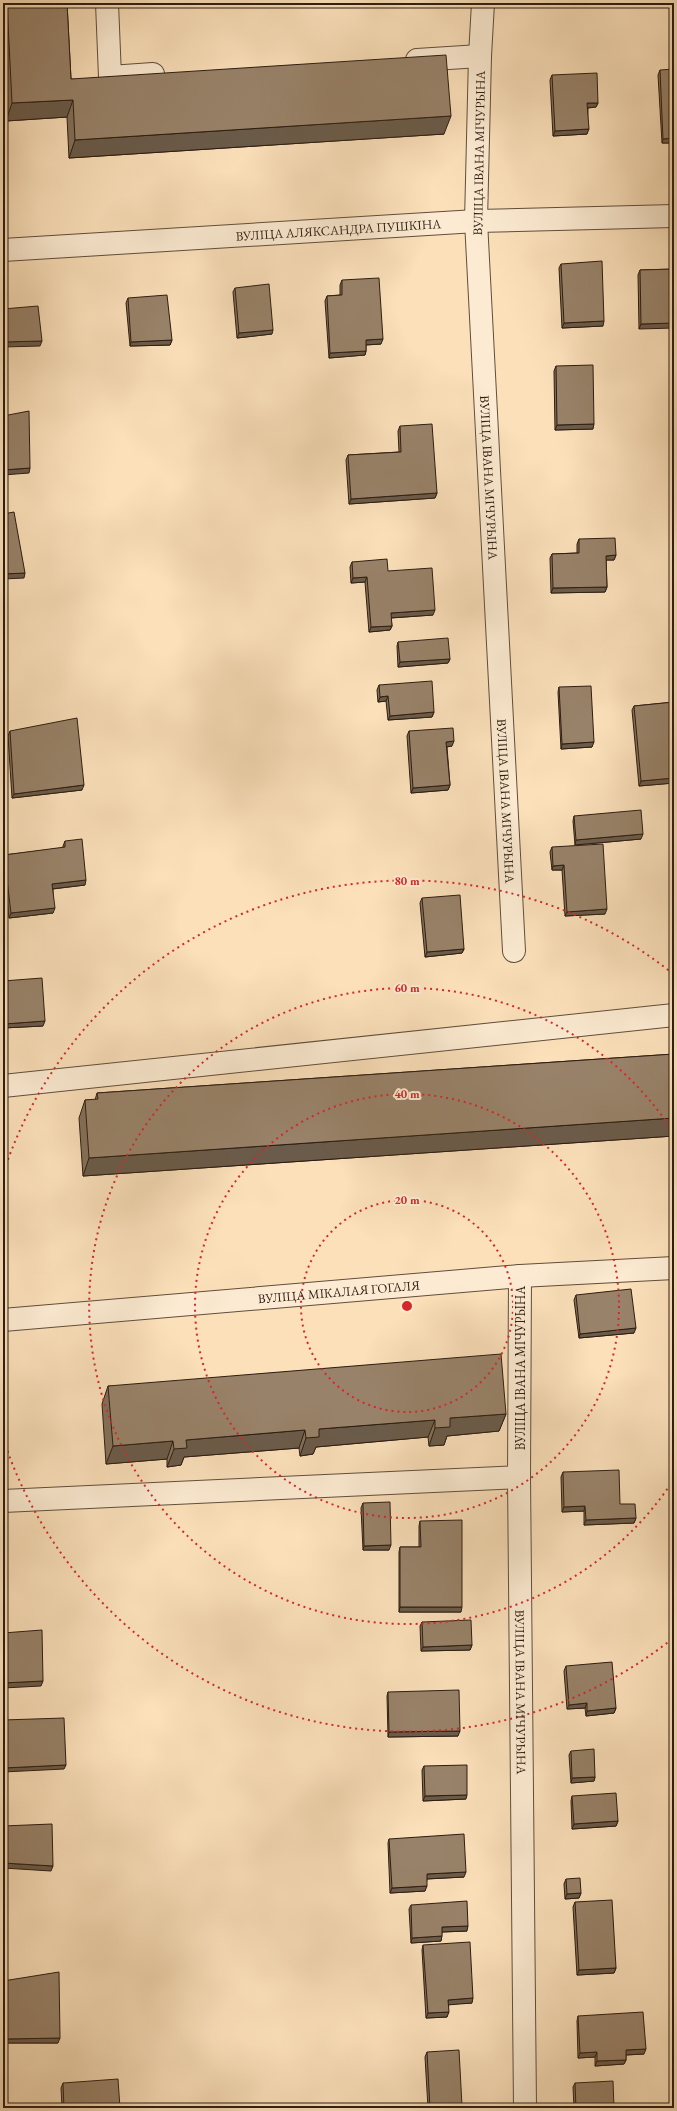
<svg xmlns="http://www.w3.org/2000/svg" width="677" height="2111" viewBox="0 0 677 2111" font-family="'EB Garamond',serif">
	<rect width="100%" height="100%" fill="#fbe0ba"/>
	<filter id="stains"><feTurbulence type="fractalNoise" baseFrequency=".005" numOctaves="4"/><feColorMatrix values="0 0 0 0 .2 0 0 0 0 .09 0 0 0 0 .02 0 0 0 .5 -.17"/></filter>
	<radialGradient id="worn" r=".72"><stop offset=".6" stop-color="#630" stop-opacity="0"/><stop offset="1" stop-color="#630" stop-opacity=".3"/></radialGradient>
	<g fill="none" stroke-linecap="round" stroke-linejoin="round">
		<defs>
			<g id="minor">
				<path d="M107 3 110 77 153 74"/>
				<path id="s1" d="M483 3 480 56 476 221 514 951"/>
				<path d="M417 60 480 56"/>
				<path id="s2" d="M3 250 476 221 674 216"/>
				<path d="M3 1086 674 1015"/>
				<path id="s3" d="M520 1276 519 1477 525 2108"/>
				<path id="s4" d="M3 1320 520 1276 674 1268"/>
				<path d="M3 1501 519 1477"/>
			</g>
		</defs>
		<use href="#minor" stroke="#604e3b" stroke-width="24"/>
		<use href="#minor" stroke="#fcebd2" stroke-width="22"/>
	</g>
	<path fill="#83705a" stroke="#2d1d11" d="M3 3H67L71 79 444 134 69 158 67 117 6 121 3 67Z
		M660 70 674 143H662L658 75Z
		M552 75 598 103 596 107 588 108 587 134 553 136 550 80Z
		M561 264 603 326 562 328 559 268Z
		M674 269 639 329 638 275 640 270Z
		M342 280 381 344 366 345V351L365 355 329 358 325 301 327 296 340 295V285Z
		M235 288 272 334 237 338 233 292Z
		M128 298 172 340 170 345 130 346 126 303Z
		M556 366 593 429 555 430 554 371Z
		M400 426 437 493 435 498 349 504 346 460 348 455 399 452 398 431Z
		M579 539 616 555 614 560H606L607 587 605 592 551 593 550 558 552 554 577 553V544Z
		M352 562 388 571 433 615 391 618 392 626 390 630 369 632 365 582 351 583 350 567Z
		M398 642 450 659 448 663 398 667 397 646Z
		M379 685 434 712 432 717 388 720 386 701 378 702 377 690Z
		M559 687 592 747 561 749 558 692Z
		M674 702V783L639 786 632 710 634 706Z
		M10 731 82 790 12 798 8 736Z
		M409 731 452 746 447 747 450 785 448 790 411 793 407 736Z
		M574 816 641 839 575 845 573 821Z
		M65 841 85 885 53 889V913L9 918 3 864V858L4 855 63 848V846Z
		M552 847 605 914 565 916 562 870H552L550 852Z
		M422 898 464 949 462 953 425 957 420 903Z
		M3 981 43 1026 3 1028Z
		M674 1054V1136L83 1176 79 1118 85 1100H95L97 1093Z
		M576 1295 634 1333 579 1338 574 1300Z
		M108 1386 506 1414 499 1431 447 1436 444 1445 429 1446 428 1437 316 1447 313 1454 300 1456 299 1448 184 1457 181 1465 167 1467V1459L106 1464 102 1404Z
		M563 1472 620 1504 636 1518 634 1523 584 1525V1511L562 1512 561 1477Z
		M363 1503 389 1550H363L361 1508Z
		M420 1521 461 1612H399V1552L400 1547H419V1526Z
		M422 1622 472 1645 470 1650 421 1651 420 1626Z
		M566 1666 616 1708 614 1713 586 1716 585 1708 567 1709 564 1671Z
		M388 1692 458 1736 388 1737 387 1696Z
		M571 1751 595 1777 594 1781 571 1783 569 1755Z
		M424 1766 466 1799 423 1801 422 1770Z
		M572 1796 618 1821 616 1826 572 1829 571 1801Z
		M389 1839 464 1877 427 1879 425 1891 390 1893 388 1843Z
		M566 1879 581 1893 579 1898 565 1899 564 1884Z
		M575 1902 616 1968 614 1973 577 1975 573 1907Z
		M411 1905 467 1931 442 1932 441 1941 411 1943 409 1909Z
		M423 1945 472 2003 449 2004 447 2017 426 2018 422 1950Z
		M3 1981 58 2043H4L3 2028Z
		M578 2016 644 2054 626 2055V2060L624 2064 595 2066V2057L578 2058 577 2021Z
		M427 2052 461 2108H428L425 2057Z
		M63 2083 120 2108H62L61 2088Z
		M575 2083 614 2108H574L573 2087Z"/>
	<path fill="#6a5b4a" stroke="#2d1d11" d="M73 100 67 117 6 121 12 103Z
		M587 103H598L596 107 586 108Z
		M451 116 444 134 69 158 75 140Z
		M589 129 587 134 553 136 555 131Z
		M674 138V143H662L663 139Z
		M604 321 603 326 562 328 564 323Z
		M674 323V328L639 329 641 324Z
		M273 330 272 334 237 338 239 333Z
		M383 339 381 344 364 345 366 340Z
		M172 340 170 345 130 346 131 342Z
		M42 341 40 346 3 347V342Z
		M366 351 365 355 329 358 330 353Z
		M594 424 593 429 555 430 557 425Z
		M30 468 29 473 3 475V470Z
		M437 493 435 498 349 504 351 499Z
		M616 555 614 560H605L606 556Z
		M25 573 24 578 3 579V574Z
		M367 577 365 582 351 583 353 578Z
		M607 587 605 592 551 593 553 588Z
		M435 610 433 615 389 618 391 613Z
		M392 626 390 630 369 632 371 627Z
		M450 659 448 663 398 667 400 662Z
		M388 696 386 701 378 702 380 697Z
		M434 712 432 717 388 720 390 716Z
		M454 741 452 746 445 747 446 742Z
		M594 742 592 747 561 749 562 744Z
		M674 778V783L639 786 641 781Z
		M84 785 82 790 12 798 14 794Z
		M450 785 448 790 411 793 413 788Z
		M643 834 641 839 575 845 576 840Z
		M564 865 562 870H552L553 866Z
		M86 880 85 885 51 889 52 884Z
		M55 908 53 913 9 918 11 913Z
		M607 909 605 914 565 916 567 912Z
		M464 949 462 953 425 957 427 952Z
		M45 1021 43 1026 3 1028 4 1024Z
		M674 1118V1136L83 1176 89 1158Z
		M636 1328 634 1333 579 1338 580 1334Z
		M506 1414 499 1431 447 1436 444 1445 429 1446 435 1428 450 1418Z
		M435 1420 428 1437 316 1447 313 1454 300 1456 306 1438 319 1429Z
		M305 1430 299 1448 184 1457 181 1465 167 1467 174 1449 186 1440Z
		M173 1441 167 1459 106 1464 113 1446Z
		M585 1506 584 1511 562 1512 564 1507Z
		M636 1518 634 1523 584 1525 586 1520Z
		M391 1545 389 1550H363L364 1546Z
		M400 1607H462L461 1612H399Z
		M472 1645 470 1650 421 1651 423 1647Z
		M43 1681 41 1686 3 1688V1683Z
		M587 1703 585 1708 567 1709 569 1705Z
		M616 1708 614 1713 586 1716 587 1711Z
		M460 1731 458 1736 388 1737 389 1732Z
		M66 1765 64 1769 3 1772V1768Z
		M595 1777 594 1781 571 1783 572 1778Z
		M467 1795 466 1799 423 1801 425 1796Z
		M618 1821 616 1826 572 1829 574 1824Z
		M3 1863 53 1866 51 1871 3 1868Z
		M466 1872 464 1877 425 1879 427 1874Z
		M427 1886 425 1891 390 1893 392 1888Z
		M581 1893 579 1898 565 1899 567 1894Z
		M468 1926 467 1931 441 1932 442 1927Z
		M442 1936 441 1941 411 1943 412 1938Z
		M616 1968 614 1973 577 1975 579 1970Z
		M473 1998 472 2003 447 2005 448 2000Z
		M449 2012 447 2017 426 2018 428 2013Z
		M60 2038 58 2043H4L6 2039Z
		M646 2049 644 2054 624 2055 626 2050Z
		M597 2052 595 2057 578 2058 580 2053Z
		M626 2060 624 2064 595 2066 597 2061Z
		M462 2106 461 2108H430Z"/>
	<path fill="#988269" stroke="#2d1d11" d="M7 3H67L71 79 446 55 451 116 75 140 73 100 12 103Z
		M674 69V138L663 139 660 70Z
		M597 73 598 103H587L589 129 555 131 552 75Z
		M602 261 604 321 564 323 561 264Z
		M674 269V323L641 324 640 270Z
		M379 278 383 339 366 340V351L330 353 327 296 342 295V280Z
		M269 284 273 330 239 333 235 288Z
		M167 295 172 340 131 342 128 298Z
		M38 306 42 341 3 342V309Z
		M593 365 594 424 557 425 556 366Z
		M29 411 30 468 3 470V416Z
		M432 424 437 493 351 499 348 455 401 452 400 426Z
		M14 512 25 573 3 574V514Z
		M615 538 616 555 606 556 607 587 553 588 552 554 579 553V539Z
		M387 559 388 571 432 568 435 610 391 613 392 626 371 627 367 577 353 578 352 562Z
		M448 638 450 659 400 662 398 642Z
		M432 681 434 712 390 716 388 696 380 697 379 685Z
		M591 686 594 742 562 744 559 687Z
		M674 702V778L641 781 634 706Z
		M77 718 84 785 14 794 10 731Z
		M453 728 454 741 446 742 450 785 413 788 409 731Z
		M641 810 643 834 576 840 574 816Z
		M82 839 86 880 52 884 55 908 11 913 4 855 65 847V841Z
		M603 844 607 909 567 912 564 865 553 866 552 847Z
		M460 895 464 949 427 952 422 898Z
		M42 978 45 1021 4 1024 3 1009V981Z
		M674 1054V1118L89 1158 85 1100 98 1099 97 1093Z
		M631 1289 636 1328 580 1334 576 1295Z
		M501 1354 506 1414 450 1418V1427L435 1428V1420L319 1429V1437L306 1438 305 1430 186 1440 187 1448 174 1449 173 1441 113 1446 108 1386Z
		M619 1470 620 1504H635L636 1518 586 1520 585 1506 564 1507 563 1472Z
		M390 1502 391 1545 364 1546 363 1503Z
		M462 1520V1607H400V1547H421L420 1521Z
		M471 1620 472 1645 423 1647 422 1622Z
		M42 1630 43 1681 3 1683V1633Z
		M612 1662 616 1708 587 1711V1703L569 1705 566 1666Z
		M459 1690 460 1731 389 1732 388 1692Z
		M64 1718 66 1765 3 1768V1720Z
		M594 1749 595 1777 572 1778 571 1751Z
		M467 1765V1795L425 1796 424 1766Z
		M616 1793 618 1821 574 1824 572 1796Z
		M52 1824 53 1866 3 1863V1826Z
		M464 1834 466 1872 427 1874V1886L392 1888 389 1839Z
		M580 1878 581 1893 567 1894 566 1879Z
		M612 1900 616 1968 579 1970 575 1902Z
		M467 1901 468 1926 442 1927V1936L412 1938 411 1905Z
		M470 1942 473 1998 448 2000 449 2012 428 2013 423 1945Z
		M59 1972 60 2038 6 2039 3 2001V1981Z
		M643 2012 646 2049 626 2050V2060L597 2061V2052L580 2053 578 2016Z
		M459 2050 462 2106 430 2108 427 2052Z
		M118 2079 120 2108H64L63 2083Z
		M613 2081 614 2108H576L575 2083Z"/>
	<g fill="none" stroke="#d62828" stroke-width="2" stroke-dasharray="2 4">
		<circle cx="407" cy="1306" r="106"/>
		<circle cx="407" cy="1306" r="212"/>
		<path d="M674 1479A318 318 0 1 1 674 1133"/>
		<path d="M672 1639A425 425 0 0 1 4 1441M4 1171A425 425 0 0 1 672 973"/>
	</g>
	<g text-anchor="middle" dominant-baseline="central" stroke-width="4" stroke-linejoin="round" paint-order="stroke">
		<g font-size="13" fill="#2d1d11" stroke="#fcebd2">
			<text transform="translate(479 153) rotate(-89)">ВУЛІЦА ІВАНА МІЧУРЫНА</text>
			<text stroke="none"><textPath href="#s2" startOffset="336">ВУЛІЦА АЛЯКСАНДРА ПУШКІНА</textPath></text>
			<text stroke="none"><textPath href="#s1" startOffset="475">ВУЛІЦА ІВАНА МІЧУРЫНА</textPath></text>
			<text stroke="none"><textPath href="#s1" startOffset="799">ВУЛІЦА ІВАНА МІЧУРЫНА</textPath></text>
			<text stroke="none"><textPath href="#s4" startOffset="337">ВУЛІЦА МІКАЛАЯ ГОГАЛЯ</textPath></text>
			<text transform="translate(520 1368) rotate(-90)">ВУЛІЦА ІВАНА МІЧУРЫНА</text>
			<text stroke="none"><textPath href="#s3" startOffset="416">ВУЛІЦА ІВАНА МІЧУРЫНА</textPath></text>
		</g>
	</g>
	<circle cx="407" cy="1306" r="6" fill="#d62828" stroke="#fcebd2" stroke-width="2"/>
	<g font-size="12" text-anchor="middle" font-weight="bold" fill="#d62828" stroke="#fcebd2" stroke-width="4" stroke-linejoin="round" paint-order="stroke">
		<text x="407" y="885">80 m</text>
		<text x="407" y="992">60 m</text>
		<text x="407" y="1098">40 m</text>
		<text x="407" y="1204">20 m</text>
	</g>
	<rect width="677" height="2111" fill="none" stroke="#fbe0ba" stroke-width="16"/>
	<rect x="4" y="4" width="669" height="2103" fill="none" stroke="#2d1d11" stroke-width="2"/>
	<rect x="8" y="8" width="661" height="2095" fill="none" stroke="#2d1d11"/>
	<rect width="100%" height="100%" filter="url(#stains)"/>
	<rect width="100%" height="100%" fill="url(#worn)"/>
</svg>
